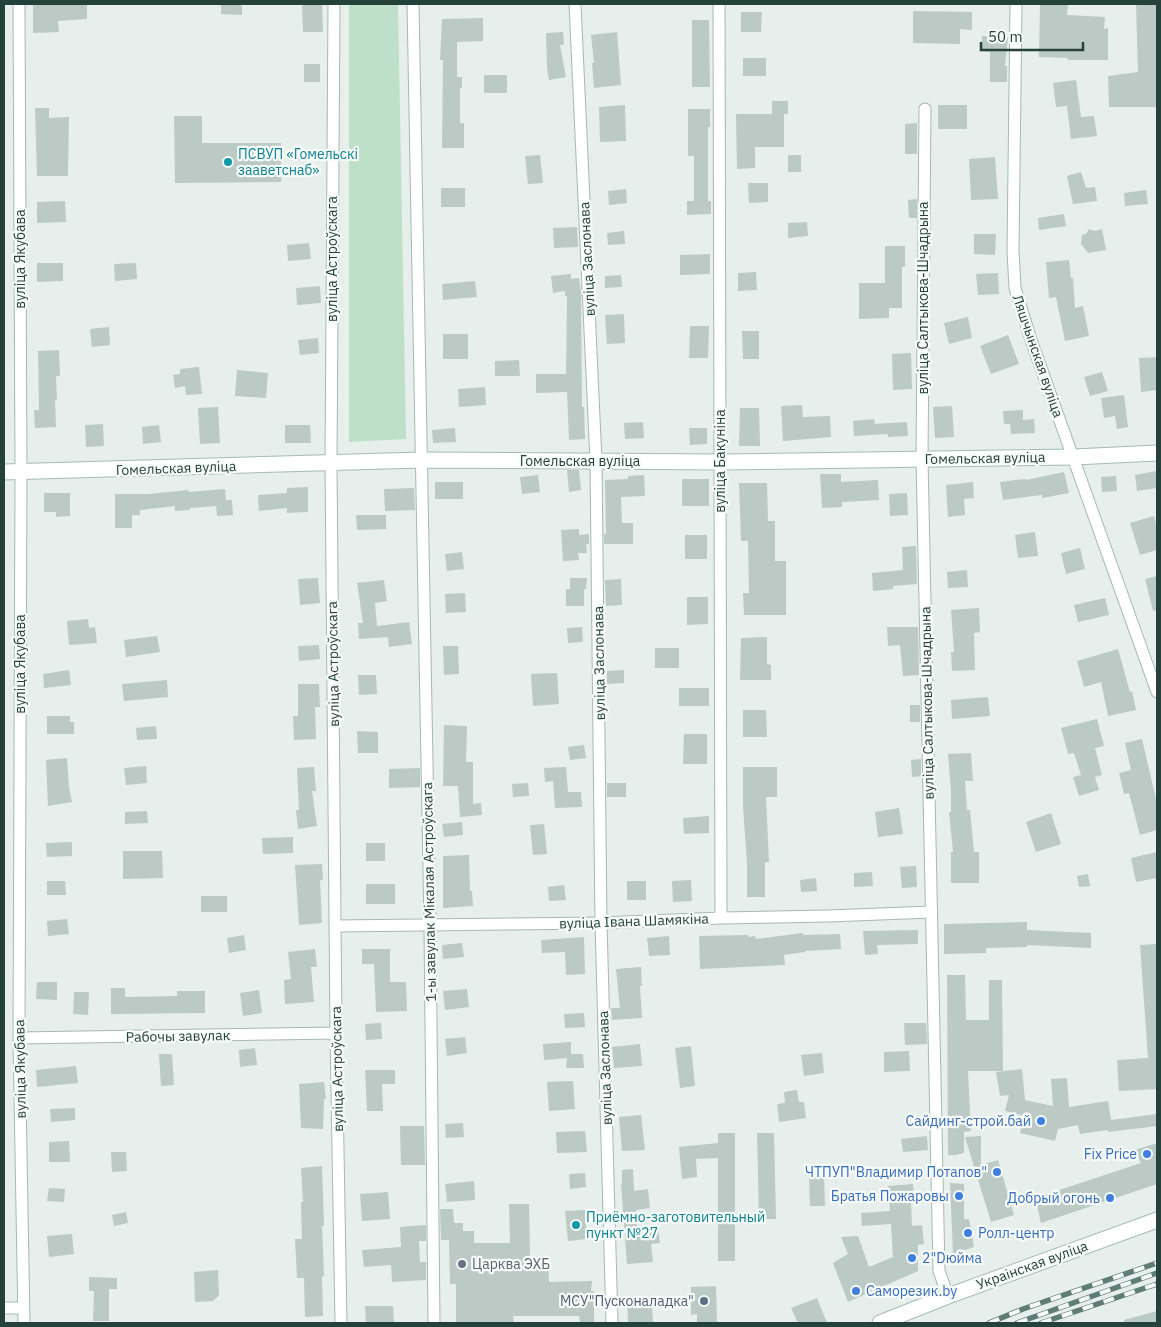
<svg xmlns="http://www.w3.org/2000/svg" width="1161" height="1327" viewBox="0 0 1161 1327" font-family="'IBM Plex Sans',sans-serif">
	<rect width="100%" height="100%" fill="#e6efeb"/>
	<path fill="#bfe0c8" d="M349 4H398L406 439 349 442Z"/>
	<path fill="#bbcac4" d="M33 4H87V19L58 21 59 32 33 33Z
		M221 4H242V15L221 14Z
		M302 4H322L323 32H303Z
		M1040 4H1068L1067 15 1105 17 1104 29 1108 28V60H1067L1068 58 1039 57Z
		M1136 4H1157V107H1109L1108 76 1138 72Z
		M913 11 972 12V30L960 29V44L913 43Z
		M741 12H762L761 32H741Z
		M483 18V41L457 42V77H462V88H460V123H464V148H442L443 60H440L442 19Z
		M692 20H709L710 87H692Z
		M563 32 564 45H560L566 77 549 80 547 68 546 33Z
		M617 32 621 85 594 88 592 63H594L591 35Z
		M982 36 1008 38 1005 66H1007V82H990V52L981 51Z
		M743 58H766V76H743Z
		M304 64H320V82H304Z
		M484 75H507V93H484Z
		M1076 80 1081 117 1094 116 1097 136 1071 139 1067 106 1056 107 1053 83Z
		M772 101H788V114H784V147H755V168L737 169 736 114H772Z
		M625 105 626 141 600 142 599 107Z
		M938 105H967V129H938Z
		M35 108H49V118L69 117 68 176H37Z
		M688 109H710V127H708V201H711V214L687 215V201H694V156H688Z
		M174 116H202V143H281V182L175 183Z
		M917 123V154H905V124Z
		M540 155 543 183 528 184 525 156Z
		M788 155H801V172H788Z
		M995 157 998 199 971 200 969 159Z
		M1081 172 1086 188 1095 187 1097 201 1073 204 1067 176Z
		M748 183H768V202L749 203Z
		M441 188H465V207H441Z
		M626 189 627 203 609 205 608 191Z
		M1146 190 1148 204 1125 206 1124 193Z
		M917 199V218H909L908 200Z
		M65 201 66 222 37 223V202Z
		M1064 214 1066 226 1039 230 1038 218Z
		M807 222 808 236 788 238V223Z
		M577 227 578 247 554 248 553 228Z
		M1089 229 1094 231 1102 229 1106 250 1088 253 1081 244 1082 235 1086 234Z
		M624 231 625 244 608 245 607 233Z
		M974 234H996L995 255 974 254Z
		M309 243 311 259 288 261 287 245Z
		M885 246H905V267H902V308H889V318L859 319V283H885Z
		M710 254V274L680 275V255Z
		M1069 260 1071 278H1073L1075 308 1083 306 1089 336 1065 341 1056 297 1049 298 1046 262Z
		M37 263H63V281L37 282Z
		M136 263 137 279 115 281 114 264Z
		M756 272 757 290 738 291V273Z
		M998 273 999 294 978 295 976 274Z
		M571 274V279L579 278 581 291 582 407H584L585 439 569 440 567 392 536 393V374H566L567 296H565V291L553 293 551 276Z
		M621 275 622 287 605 288V276Z
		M475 281 477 297 443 300 442 284Z
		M320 286 321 303 297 305 296 288Z
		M624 314 625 343 607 344 605 315Z
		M968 317 972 338 949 344 944 323Z
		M690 326H709L708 358H689Z
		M109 327 110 345 92 347 90 329Z
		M742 331H759V359H743Z
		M443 334H468V359H443Z
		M1008 335 1019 364 991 374 980 346Z
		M318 338 319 353 300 355 298 340Z
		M59 350 60 376H56L57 400H55L56 427 35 428 34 410H39L38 351Z
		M911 353 912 389 893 390 892 354Z
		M1157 357V390L1141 392 1139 358Z
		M519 360 520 376H495V361Z
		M199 367 202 394 186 395 185 386 175 388 173 375 180 374V369Z
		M237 370 268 373 266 398 235 396Z
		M1102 372 1108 391 1090 396 1084 377Z
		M485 387 486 405 459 407 458 389Z
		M1124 395 1128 427 1117 429 1115 416 1104 418 1101 398Z
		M802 405 803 417 830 416 831 437 783 441 781 406Z
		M952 406 954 437 935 438 933 407Z
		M218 407 220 443 200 444 198 408Z
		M740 408H759L760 446H739Z
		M1023 410V420L1034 419 1035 433 1011 434 1010 424H1004L1003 411Z
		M874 419 875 424 907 422 908 436 888 437V434L854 436 853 421Z
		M643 422 644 438 625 439 624 423Z
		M103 424 104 446 86 447 85 425Z
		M159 425 161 442 143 444 142 427Z
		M285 425H310L311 443H285Z
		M455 428 456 442 433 443 432 430Z
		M689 428H707V444L690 445Z
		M567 470H579L581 490 569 492Z
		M1156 471 1157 488 1137 491 1135 475Z
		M1064 472 1069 493 1042 498V495L1003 500 1000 482 1025 479 1026 480Z
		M820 474H841V482L878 480 879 500 842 502V507L822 508Z
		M538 475 540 492 522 494 520 477Z
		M644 475 645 496 621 497 622 523H633V544H604V534H606L605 480 628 479V476Z
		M1116 476 1117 491 1102 492 1101 477Z
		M682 479H709V506H682Z
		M435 482H463V499H435Z
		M973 482 974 498 964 499 965 515 948 517 946 485Z
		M739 483H767L768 521H775V561H786V615H744L743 593H749L748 541H741Z
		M308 487V512L287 513V508L259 511 258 495 287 493V488Z
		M414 488 415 510 385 511 384 489Z
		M225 489 226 500H232L233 515 217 516 216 506 190 508V510L175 511V506L140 510V515H132V528H115V494H149L188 490 189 492Z
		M44 493H70V516L56 517V512H44Z
		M907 493 908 515 890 516 889 494Z
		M356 515H386V529L357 530Z
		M1154 516 1157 528V550L1140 555 1130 523Z
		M579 529V535L589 534V544H586L587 553H578L579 560 563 561 561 530Z
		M1035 532 1038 556 1018 558 1015 535Z
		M685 535H707V559H685Z
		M916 546 917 584 893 586V589L873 591 872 573 903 570 902 547Z
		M1080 548 1085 569 1066 574 1061 553Z
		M462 552 464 569 447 571 445 554Z
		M967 570 968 587 948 588 947 572Z
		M1157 576V610L1153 611 1145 579Z
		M318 578 320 603 300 605 298 579Z
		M570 578H587L586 589H584V606H566V589H570Z
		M621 579 622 605 606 606 605 580Z
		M384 580 387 601 375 603 377 626 409 622 412 644 389 647 388 637 359 639 358 623H363L357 583Z
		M465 593 466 612 446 613 445 594Z
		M687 597H708V624L687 625Z
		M1105 598 1109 615 1078 622 1074 605Z
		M979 608 980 632 974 633 975 670 952 671 951 652H954L951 610Z
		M88 619 89 628 95 627 97 643 69 645 67 621Z
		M582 627 583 642 568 643 567 628Z
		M887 627H918L919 675 903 676 900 645 888 646Z
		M157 636 160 652 126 657 124 640Z
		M767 637V664L771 665V680H740L741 638Z
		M319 645 320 659 299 661 298 646Z
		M443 646H458L459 674 444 675Z
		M655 648H679V668H655Z
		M1118 649 1130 692 1132 691 1136 710 1108 716 1101 682 1084 687 1077 661Z
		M69 670 71 685 44 688 43 674Z
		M624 670V683L607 684V671Z
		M557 673 559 704 533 706 531 674Z
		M358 675H376L377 694 359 695Z
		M167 680 168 697 124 701 122 684Z
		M298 684H319L320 707H315L316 739 294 740 293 716H298Z
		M679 688H709V706H679Z
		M988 697 990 716 952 719 951 700Z
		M910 705H920V722H910Z
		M743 710H766L767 737H743Z
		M47 716H70V722H74V734H47Z
		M1097 719 1104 746 1095 748 1102 775 1095 777 1099 790 1079 796 1073 777 1081 775 1074 753 1068 754 1061 728Z
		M444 725 467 726 466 762H473V804L481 803 482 815 460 817 458 786H443Z
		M156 726 157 739 137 740 136 728Z
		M357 731 378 732V753H358Z
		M684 734H707V764H683Z
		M1142 739 1157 803V830L1140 835 1129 793 1124 794 1119 773 1131 770 1125 743Z
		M584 745 586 758 570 760 568 747Z
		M971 753 973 781H965L967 810H970L974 852H979V883H951V852H953L949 812H951V791L948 754Z
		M67 758 69 787 72 802 48 806 46 760Z
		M921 759V776L912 777 911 760Z
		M146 766 147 783 126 785 124 768Z
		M314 767 316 791H312L317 826 298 829 296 810H299L297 768Z
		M566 767 568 792H581L582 807 555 808 553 781 545 782 544 768Z
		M743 767H777V797H766L769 862H765V897H747V863L743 807Z
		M420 768V787L389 788V769Z
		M528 783 529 796 513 797 512 784Z
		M607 783H626V797H607Z
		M899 808 903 834 878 837 875 812Z
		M147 811 148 823 125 824V812Z
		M1051 813 1061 844 1036 852 1026 822Z
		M709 816V833L684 834 683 818Z
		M462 822 463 835 444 837 442 824Z
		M544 824 547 854 533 855 530 825Z
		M293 837V853L263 854 262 838Z
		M72 842V856L47 857 46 843Z
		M366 843H385V861H366Z
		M123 851H162L163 878 123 879Z
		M1157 852V878L1136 882 1131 858Z
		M469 855 470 891H472L473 906 443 908V856Z
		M322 864 323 880H320L322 923 299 925 295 865Z
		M916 866 917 887 902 888 900 867Z
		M872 872 873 886 854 887V873Z
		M1088 874 1090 886 1079 887 1077 876Z
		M816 878 817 891 801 892 800 880Z
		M691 880 692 901 673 902 672 881Z
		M47 881H65L66 895H47Z
		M627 881H646V900H627Z
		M366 884H395V904H366Z
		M564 885 566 900 549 901 548 887Z
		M201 896H227V912H201Z
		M67 919 69 934 48 936 47 921Z
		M1027 922V930L1091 933V948L1027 945V947L986 948V953L944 954V924Z
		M918 930V944L877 945 878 954 865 955 863 931Z
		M803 933V935L840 934 841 949 805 951V952L784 955 785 965 700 969 699 936 748 935V937L755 936 756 939Z
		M244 935 246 950 229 953 227 938Z
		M669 936 670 955 649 956 647 938Z
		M584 937 585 974 566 975 565 952 542 953 541 940Z
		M462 943 464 957 443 959 442 945Z
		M1157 944V1089L1119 1091 1117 1060 1148 1058 1140 945Z
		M315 949 317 967H311L314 1002 285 1004 284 980 291 979 288 952Z
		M362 949H390V982H406L407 1011 376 1012 374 964H362Z
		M641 967 642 986H640L642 1018 612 1020 611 1008H620L616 969Z
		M947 975H965L966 1020H989V980H1002L1003 1071H968L971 1131 964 1132V1153L956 1155H948Z
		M37 982H57V1000L36 999Z
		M111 988H125V997L177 996V991H205V1013L111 1014Z
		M467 989 469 1007 445 1010 443 991Z
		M259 990 262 1013 243 1016 240 993Z
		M74 992H89L88 1015 73 1014Z
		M584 1013 585 1027 565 1028 564 1014Z
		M381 1023 382 1039 366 1040 365 1024Z
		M904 1023H926L927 1044 905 1045Z
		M465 1037 467 1053 447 1056 445 1039Z
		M571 1042V1054H583L584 1068H566L567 1058 544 1060 543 1044Z
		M640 1044 642 1066 614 1068 612 1047Z
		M691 1046 695 1086 680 1088 675 1048Z
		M255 1048 257 1065 240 1067 239 1050Z
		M909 1051 910 1071 884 1072V1052Z
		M822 1053 824 1073 804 1076 801 1055Z
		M159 1054H172L174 1085 161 1086Z
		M76 1066 78 1083 37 1087 36 1070Z
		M1022 1069 1025 1100 1053 1106 1051 1079 1067 1078 1069 1107 1108 1101 1111 1120 1157 1114V1126L1108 1132V1130L1080 1134 1078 1125 1058 1129 1055 1141 1020 1133 1024 1116 1005 1111 1009 1095 1000 1096 996 1072Z
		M365 1070H395V1084H382L383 1111H367Z
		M573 1081 575 1109 549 1111 547 1082Z
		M324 1082 326 1099H324L323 1129 301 1128 299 1084Z
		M797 1090 799 1102H804L806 1118 779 1122 777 1104 785 1103 784 1092Z
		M75 1108V1120L51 1122 50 1109Z
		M641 1115 645 1150 622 1151 619 1117Z
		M463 1123 464 1137 446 1138 445 1124Z
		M400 1126H424L425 1165H401Z
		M585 1131 587 1152 557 1153 556 1132Z
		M718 1133H735V1261H718V1158L696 1159 697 1177 682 1179 679 1147 718 1143Z
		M757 1133H774L776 1219H759Z
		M927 1136 928 1150 903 1152 901 1139Z
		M981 1136V1165L998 1160 1014 1215 991 1222 965 1137Z
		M69 1141 70 1162H49V1142Z
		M1157 1143V1184L1041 1223 1035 1198 1141 1163 1135 1150Z
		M111 1152H126L127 1171 112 1172Z
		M322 1166 324 1226H322L324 1276 322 1277 323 1316 305 1317 304 1278H297L295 1239H302L301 1202H303L301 1168Z
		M633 1169 634 1191 648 1189 650 1208 636 1210 638 1231 658 1229 660 1243 651 1244 653 1262 627 1264 621 1184 622 1183V1170Z
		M585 1173 586 1187 570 1189 569 1174Z
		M824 1176 825 1206H810L809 1177Z
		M474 1181 475 1200 447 1202 445 1184Z
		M950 1183 964 1184V1219H969L974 1247 953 1254Z
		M913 1184 914 1202H911L912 1226 922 1225 924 1244 918 1245V1271L848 1302 833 1263 848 1254 841 1237 858 1236 869 1267 893 1257 891 1224 862 1226 861 1213 890 1211 888 1186Z
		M49 1188 65 1189 64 1202 47 1201Z
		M388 1192 390 1219 362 1221 360 1194Z
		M509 1204H529L530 1257 548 1256 549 1282 592 1281 591 1291H594V1323H580L579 1316H513L514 1323H456V1284H450L449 1240H441L440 1209H453L454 1223H463V1231H474V1243H510Z
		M585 1210 587 1239 568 1241 565 1211Z
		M126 1212 128 1223 114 1226 112 1215Z
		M426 1225V1241H419L420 1262H426V1280L392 1282 391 1265 364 1267 362 1250 401 1247 400 1227Z
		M72 1234 74 1254 49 1257 47 1236Z
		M218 1270 219 1295 213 1301 195 1302 194 1272Z
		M89 1277 117 1278V1289H109V1321H93L94 1291H89Z
		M716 1286 717 1323H697V1314L691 1315V1287Z
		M640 1298V1305H652L653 1323H628L627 1299Z
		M817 1298 827 1323H798L791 1308Z
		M365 1306H393L394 1323H366Z
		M1157 1311V1323H1124V1320Z"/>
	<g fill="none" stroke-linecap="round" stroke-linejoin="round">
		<defs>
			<path id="street" d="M19 4 21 472 19 1038 24 1323
				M334 4 331 463 336 1033 341 1323
				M413 4 430 925 434 1323
				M575 4 596 461 601 923 612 1323
				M719 4 721 918
				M1016 4 1013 251 1015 288 1031 340 1157 692
				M925 109 922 459 939 1271 948 1296
				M336 926 601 923 721 918 828 916 932 912
				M19 1038 336 1033
				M4 1308H23"/>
			<path id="secondary" d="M4 472 422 460 720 462 1074 457 1157 453
				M880 1323 948 1296 1157 1220"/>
		</defs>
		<use href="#street" stroke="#a8b8b2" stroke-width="13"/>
		<use href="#secondary" stroke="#a4bbb3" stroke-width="17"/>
		<use href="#street" stroke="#fff" stroke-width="11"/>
		<use href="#secondary" stroke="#fff" stroke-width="15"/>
		<defs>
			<path id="rail" d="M989 1323 1023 1309 1157 1263
				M1017 1323 1157 1273
				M1041 1323 1157 1284"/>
		</defs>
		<use href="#rail" stroke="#5f7d75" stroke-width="5.5"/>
		<use href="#rail" stroke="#f7fbf9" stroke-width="4" stroke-dasharray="11" stroke-linecap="butt"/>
	</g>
	<g fill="#0f9aa8" stroke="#f7fbf9" stroke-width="2">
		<circle cx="228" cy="162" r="5"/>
		<circle cx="576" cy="1225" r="5"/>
	</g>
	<g fill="#3f7fe0" stroke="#f7fbf9" stroke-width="2">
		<circle cx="1041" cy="1121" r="5"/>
		<circle cx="1147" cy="1154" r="5"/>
		<circle cx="997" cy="1172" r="5"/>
		<circle cx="959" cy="1196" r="5"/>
		<circle cx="1110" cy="1198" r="5"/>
		<circle cx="968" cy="1233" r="5"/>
		<circle cx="912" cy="1258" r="5"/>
		<circle cx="856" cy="1291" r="5"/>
	</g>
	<circle fill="#6b7280" stroke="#f7fbf9" stroke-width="2" cx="462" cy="1264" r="5"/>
	<circle fill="#5c6f8a" stroke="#f7fbf9" stroke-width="2" cx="704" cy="1301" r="5"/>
	<g text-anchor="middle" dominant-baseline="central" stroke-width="4.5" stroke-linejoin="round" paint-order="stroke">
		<g font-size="14" fill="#0d838f" stroke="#f7fbf9" text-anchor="start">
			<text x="238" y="154">ПСВУП «Гомельскі<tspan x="238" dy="16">зааветснаб»</tspan></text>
			<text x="586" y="1217">Приёмно-заготовительный<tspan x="586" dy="16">пункт №27</tspan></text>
		</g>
		<g font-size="14" fill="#24423a" stroke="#f7fbf9">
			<text transform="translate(20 259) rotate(-90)">вуліца Якубава</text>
			<text transform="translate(332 259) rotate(-90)">вуліца Астроўскага</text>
			<text transform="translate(587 259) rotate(-93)">вуліца Заслонава</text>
			<text transform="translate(923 298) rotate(-90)">вуліца Салтыкова-Шчадрына</text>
			<text transform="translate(1038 356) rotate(71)">Ляшчынская вуліца</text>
			<text transform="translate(985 458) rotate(-1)">Гомельская вуліца</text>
			<text x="580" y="461">Гомельская вуліца</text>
			<text transform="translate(720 461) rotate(-90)">вуліца Бакуніна</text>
			<text transform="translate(176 468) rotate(-2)">Гомельская вуліца</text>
			<text transform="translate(599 663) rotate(-91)">вуліца Заслонава</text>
			<text transform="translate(20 664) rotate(-90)">вуліца Якубава</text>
			<text transform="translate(333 664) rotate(-91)">вуліца Астроўскага</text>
			<text transform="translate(927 703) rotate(-91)">вуліца Салтыкова-Шчадрына</text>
			<text transform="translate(429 892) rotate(-91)">1-ы завулак Мікалая Астроўскага</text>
			<text transform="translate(634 921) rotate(-2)">вуліца Івана Шамякіна</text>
			<text transform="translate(178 1036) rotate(-1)">Рабочы завулак</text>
			<text transform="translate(605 1068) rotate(-92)">вуліца Заслонава</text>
			<text transform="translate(20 1069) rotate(-91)">вуліца Якубава</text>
			<text transform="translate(337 1069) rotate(-91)">вуліца Астроўскага</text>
			<text transform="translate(1032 1265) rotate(-20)">Украінская вуліца</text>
		</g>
		<g font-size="14" fill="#366cbe" stroke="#f7fbf9" text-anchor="end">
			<text x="1031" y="1121">Сайдинг-строй.бай</text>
			<text x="1137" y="1154">Fix Price</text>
			<text x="987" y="1172">ЧТПУП"Владимир Потапов"</text>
			<text x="949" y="1196">Братья Пожаровы</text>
			<text x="1100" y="1198">Добрый огонь</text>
			<text x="978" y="1233" text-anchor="start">Ролл-центр</text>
			<text x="922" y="1258" text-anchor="start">2"Dюйма</text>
			<text x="866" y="1291" text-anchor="start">Саморезик.by</text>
		</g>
		<g font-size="14" fill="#5b616d" stroke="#f7fbf9" text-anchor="start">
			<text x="472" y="1264">Царква ЭХБ</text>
		</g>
		<g font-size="14" fill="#4e5e75" stroke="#f7fbf9" text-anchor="end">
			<text x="694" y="1301">МСУ"Пусконаладка"</text>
		</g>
	</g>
	<rect width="1161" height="1327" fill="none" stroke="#24423a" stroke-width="10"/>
	<path d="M981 42v8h102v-8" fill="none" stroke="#24423a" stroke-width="2.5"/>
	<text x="988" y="42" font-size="15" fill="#24423a" stroke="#f7fbf9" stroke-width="4" paint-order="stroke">50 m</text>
</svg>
